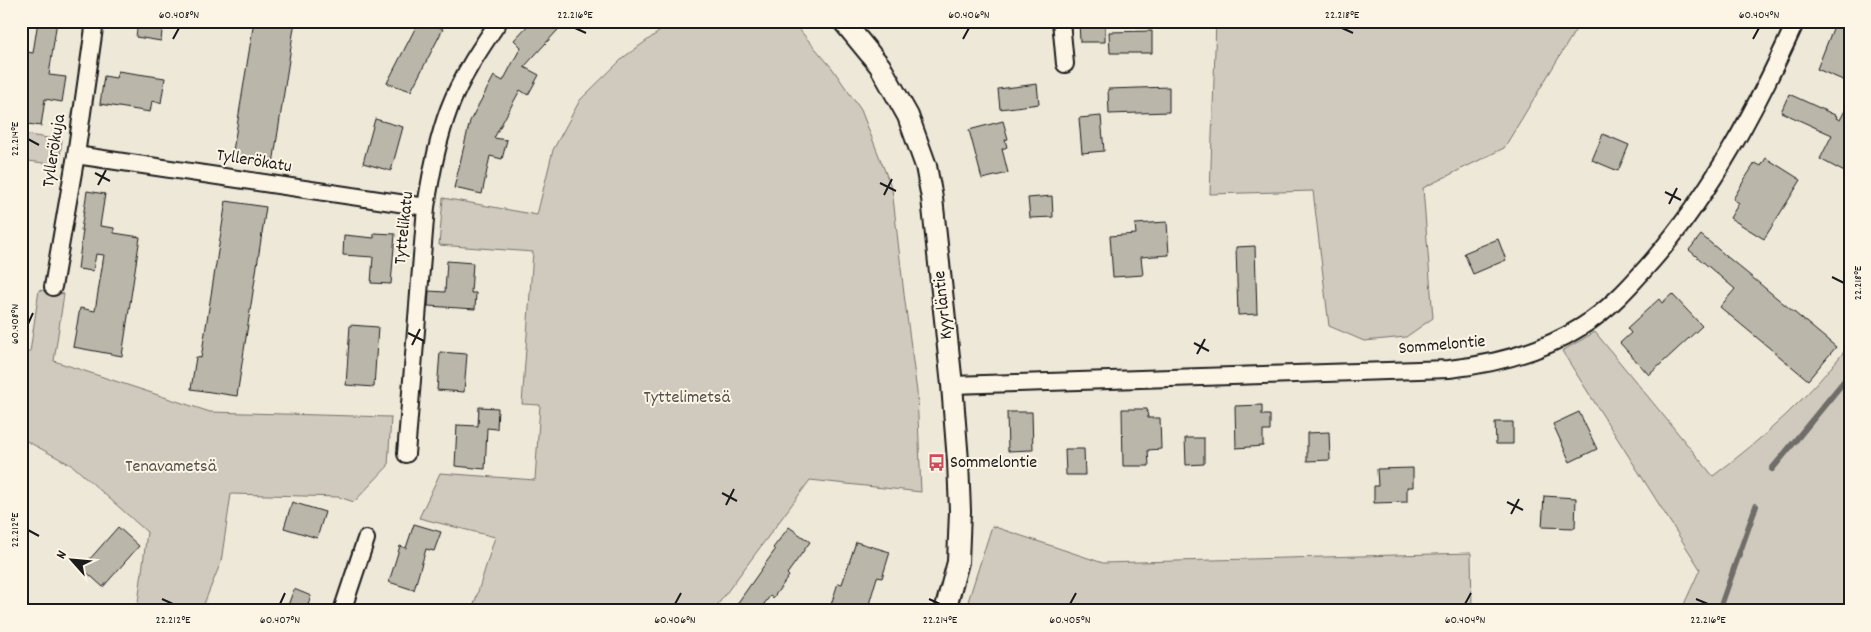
<svg xmlns="http://www.w3.org/2000/svg" width="1871" height="632" viewBox="0 0 1871 632" font-family="Dekko,sans-serif">
	<rect width="100%" height="100%" fill="#eee8d9"/>
	<filter id="ink" filterUnits="userSpaceOnUse"><feTurbulence type="fractalNoise" baseFrequency=".02" numOctaves="2"/><feDisplacementMap in="SourceGraphic" scale="10" xChannelSelector="R" yChannelSelector="G"/><feConvolveMatrix kernelMatrix="1 2 1 2 8 2 1 2 1" color-interpolation-filters="sRGB"/></filter>
	<g filter="url(#ink)">
		<path fill="#cfcabd" stroke="#76736c" d="M674 21H792L832 68 861 110 892 189 904 294 917 392 921 492 810 480 713 611H472L495 537 419 518 440 473 535 480 540 405 522 404 533 252 439 245 443 198 537 215 553 150 580 100 624 57Z
			M1216 21H1581L1504 148 1423 188 1433 318 1406 337 1364 341 1329 326 1313 191 1210 194Z
			M21 134 62 140 59 165 21 160Z
			M39 290 64 294 54 361 210 412 391 417 388 466 354 502 339 497 231 494 221 562 201 611H137L147 532 73 466 21 438V351L30 352Z
			M1595 332 1713 476C1764 438 1811 395 1850 344V611H1681L1700 569 1562 351Z
			M992 526 1103 563 1471 553 1472 611H965Z"/>
		<g fill="none" stroke-linecap="round" stroke-linejoin="round">
			<path stroke="#6f6c67" stroke-width="6" d="M1772 469 1850 374
				M1719 611 1756 506"/>
		</g>
		<path fill="#bab6aa" stroke="#1c1c1c" d="M38 21H57L49 75 66 77 62 102 45 99 41 126 21 123V51L33 53Z
			M138 21H163L161 41 136 37Z
			M254 21H295L273 164 232 157Z
			M419 21H428L443 29 411 91 387 83Z
			M532 21H566L524 67 539 75 528 95 520 90 494 138 507 140 502 159 490 156 482 194 454 188 470 121 494 76 503 81 521 47 514 40Z
			M1079 21H1105V42H1080Z
			M1836 21H1850V83L1817 69Z
			M1152 31V53H1110L1109 32Z
			M118 71 165 78 161 103 152 101 150 112 100 104 104 76 116 78Z
			M1037 84 1039 104 1000 109 998 89Z
			M1169 87V112L1109 114 1108 89Z
			M1789 94 1837 116 1836 118 1840 120 1850 101V175L1820 159 1832 135 1781 112Z
			M1101 116 1104 151 1082 153 1079 118Z
			M375 119 403 127 391 171 363 163Z
			M1003 121 1008 139 1005 140 1007 147 1002 149 1008 173 982 179 969 130Z
			M1603 134 1629 145 1618 171 1592 160Z
			M1766 158 1801 180 1764 239 1730 218 1739 203 1733 199 1746 177 1755 163 1761 166Z
			M87 191 105 194 100 226 114 228V233L140 237 122 356 73 347 80 308 95 311 104 255 96 254 93 271 78 269 83 230H81Z
			M1052 196 1053 217 1030 218 1028 198Z
			M226 201 266 207 237 396 191 389 196 357 201 358Z
			M1167 222 1169 255 1141 257 1143 275 1113 277 1110 236 1136 234 1135 224Z
			M374 233 395 234 391 284 371 283 373 257 343 255 344 235 374 238Z
			M1701 235 1836 347 1808 380 1720 307 1735 289 1689 250Z
			M1498 239 1506 260 1473 274 1464 253Z
			M1255 246 1257 314 1238 315 1236 247Z
			M447 261 473 263 471 293H476L475 309 428 306 429 291 445 292Z
			M1672 294 1702 326 1649 375 1620 343 1631 333 1627 328 1659 299 1662 303Z
			M350 325 378 327 374 387 346 385Z
			M440 352 467 354 464 392 437 390Z
			M1262 405V415H1270V431H1263V446L1236 448 1235 406Z
			M479 407 498 408 497 429 487 428 485 469 455 466 457 425 478 426Z
			M1122 409H1147L1148 418H1160L1161 449 1148 450 1149 466H1123Z
			M1007 412H1032L1033 450 1008 451Z
			M1579 412 1597 449 1570 462 1553 424Z
			M1495 422H1513V444H1496Z
			M1329 432 1330 460 1307 461V433Z
			M1185 438H1204V464L1186 465Z
			M1065 449H1084L1085 475H1066Z
			M1413 468V487H1407V502L1374 503V486H1378L1377 469Z
			M1544 496 1576 498 1575 528 1542 527Z
			M292 502 325 512 317 538 284 528Z
			M414 524 441 532 434 551 426 549 414 590 389 582 400 546 406 548Z
			M118 527 139 546 103 587 82 568Z
			M789 527 810 542 787 574 789 576 773 598 770 596 759 611H732L775 550 773 548Z
			M856 542 890 552 882 578 877 577 867 611H829L838 583 842 584Z
			M294 589 311 596 306 611H286Z"/>
		<g fill="none" stroke-linecap="round" stroke-linejoin="round">
			<defs>
				<path id="minor" d="M1061 21 1065 64
					M76 155 426 207
					M53 287 76 155 95 21
					M952 385 1449 369C1494 364 1542 352 1581 327 1609 310 1631 285 1653 260 1714 189 1757 107 1796 21
					M406 454 426 207C431 174 437 141 449 109 461 77 480 49 499 21
					M342 611 366 539"/>
				<path id="tertiary" d="M843 21 880 66 908 116 926 166 932 198 952 385 958 461 960 511 958 562 945 611"/>
			</defs>
			<use href="#minor" stroke="#1c1c1c" stroke-width="20"/>
			<use href="#tertiary" stroke="#1c1c1c" stroke-width="24"/>
			<use href="#minor" stroke="#fcf5e5" stroke-width="16"/>
			<use href="#tertiary" stroke="#fcf5e5" stroke-width="20"/>
		</g>
	</g>
	<path fill="none" stroke="#1c1c1c" stroke-width="2" d="M575 28 586 33M1342 28 1353 33M173 39 179 28M963 39 969 28M1753 39 1759 28M28 139 39 145M95 173 110 181M880 183 896 191M98 185 106 170M1665 192 1681 200M884 195 892 179M1669 204 1677 188M1832 277 1844 283M28 324 33 313M408 333 424 341M1194 343 1209 351M412 345 420 329M1197 354 1205 339M722 493 737 501M1507 502 1523 510M726 505 734 489M1511 514 1519 499M28 530 39 536M162 599 173 604M929 599 940 604M1696 599 1708 604M280 604 285 593M675 604 681 593M1070 604 1076 593M1465 604 1471 593"/>
	<defs>
		<symbol id="bus-bare" viewBox="-9 -9 18 18"><path d="M-5-6H5V4H4V6H2V4H-2V6H-4V4H-5ZM-3.5-4V0h7V-4ZM-3.5 1.2v1.5H-2V1.2ZM2 1.2v1.5H3.5V1.2Z" fill="#d1495b" stroke="#fcf5e5" stroke-width="2.5" paint-order="stroke"/></symbol>
	</defs>
	<g fill-rule="evenodd">
		<use href="#bus-bare" x="924" y="450" width="25" height="25"/>
	</g>
	<g text-anchor="middle" dominant-baseline="central" stroke-width="4" stroke-linejoin="round" paint-order="stroke">
		<g font-size="18" fill="#1c1c1c" stroke="#fcf5e5">
			<text transform="translate(55 151) rotate(-81)">Tyllerökuja</text>
			<text transform="translate(254 162) rotate(9)">Tyllerökatu</text>
			<text transform="translate(405 228) rotate(-84)">Tyttelikatu</text>
			<text transform="translate(944 305) rotate(-96)">Kyyrläntie</text>
			<text transform="translate(1442 346) rotate(-5)">Sommelontie</text>
		</g>
		<g font-size="18" fill="#52504c" stroke="#fcf5e5">
			<text x="687" y="398">Tyttelimetsä</text>
			<text x="171" y="467">Tenavametsä</text>
		</g>
		<g font-size="18" fill="#1c1c1c" stroke="#fcf5e5" text-anchor="start">
			<text x="950" y="463">Sommelontie</text>
		</g>
	</g>
	<rect width="1871" height="632" fill="none" stroke="#fcf5e5" stroke-width="55"/>
	<g transform="translate(72 560) rotate(297)" stroke="#fcf5e5" stroke-width="4" paint-order="stroke">
	<path d="M0-4L9 19L0 12L-9 19Z" fill="#1c1c1c"/>
	<text y="-8" font-size="14" font-weight="bold" text-anchor="middle" fill="#1c1c1c">N</text>
	</g>
	<rect x="28" y="28" width="1816" height="576" fill="none" stroke="#1c1c1c" stroke-width="2"/>
	<g font-size="12" text-anchor="middle" fill="#1c1c1c">
		<text x="179" y="18">60.408°N</text>
		<text x="575" y="18">22.216°E</text>
		<text x="969" y="18">60.406°N</text>
		<text x="1342" y="18">22.218°E</text>
		<text x="1759" y="18">60.404°N</text>
		<text transform="translate(14 139) rotate(-90)" y="4">22.214°E</text>
		<text transform="translate(1857 283) rotate(-90)" y="4">22.218°E</text>
		<text transform="translate(14 324) rotate(-90)" y="4">60.408°N</text>
		<text transform="translate(14 530) rotate(-90)" y="4">22.212°E</text>
		<text x="173" y="623">22.212°E</text>
		<text x="280" y="623">60.407°N</text>
		<text x="675" y="623">60.406°N</text>
		<text x="940" y="623">22.214°E</text>
		<text x="1070" y="623">60.405°N</text>
		<text x="1465" y="623">60.404°N</text>
		<text x="1708" y="623">22.216°E</text>
	</g>
</svg>
